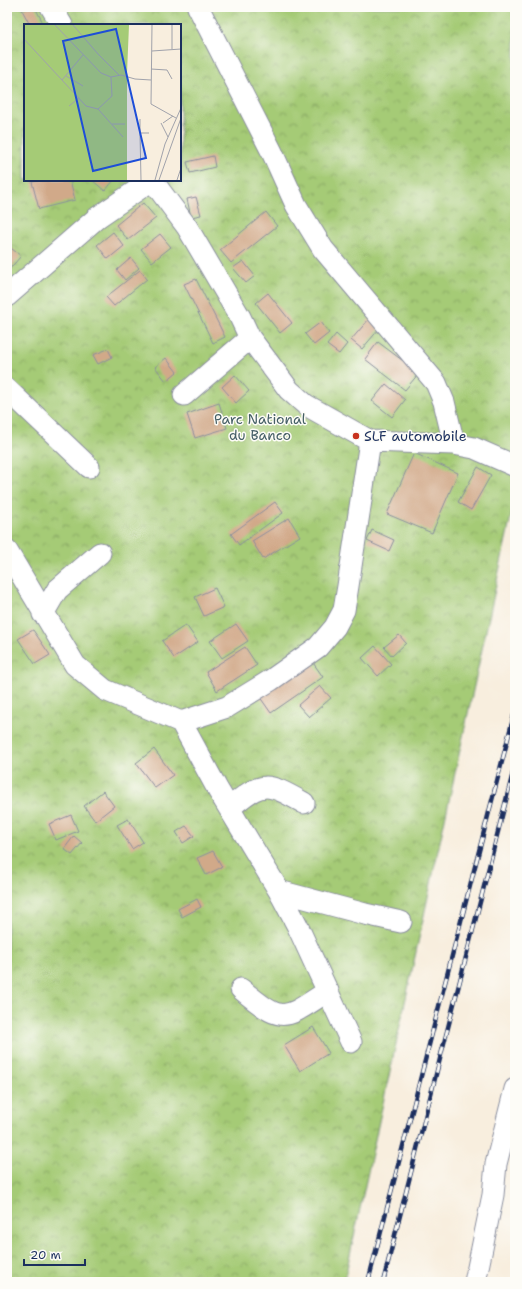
<svg xmlns="http://www.w3.org/2000/svg" width="522" height="1289" viewBox="0 0 522 1289" font-family="'Shantell Sans',sans-serif">
	<defs>
		<pattern id="park-crowns" width="20" height="18" patternUnits="userSpaceOnUse"><rect width="20" height="18" fill="#a5cb76"/><path d="M2 6a3 3 0 1 1 6 0M12 15a3 3 0 1 1 6 0" fill="none" stroke="#86a564"/></pattern>
	</defs>
	<rect width="100%" height="100%" fill="#fdfcf7"/>
	<filter id="ink" filterUnits="userSpaceOnUse"><feTurbulence type="fractalNoise" baseFrequency=".025" numOctaves="2"/><feDisplacementMap in="SourceGraphic" scale="8" xChannelSelector="R" yChannelSelector="G"/><feConvolveMatrix kernelMatrix="1 2 1 2 8 2 1 2 1" color-interpolation-filters="sRGB"/></filter>
	<filter id="wash" filterUnits="userSpaceOnUse"><feTurbulence type="fractalNoise" baseFrequency=".012" numOctaves="4" result="noise"/><feDisplacementMap in="SourceGraphic" scale="16" xChannelSelector="R" yChannelSelector="G"/><feGaussianBlur stdDeviation="0.9" result="paint"/><feColorMatrix in="noise" values="0 0 0 0 0 0 0 0 0 0 0 0 0 0 0 0 0 1.4 0 .05"/><feComposite in="paint" operator="in"/></filter>
	<g filter="url(#wash)">
		<rect width="100%" height="100%" fill="#f8eede"/>
		<path fill="url(#park-crowns)" stroke="#607d6a" fill-rule="evenodd" d="M7 7H515V498L344 1282H7ZM25 25H180V180H25Z"/>
		<g id="blocks">
			<path fill="#d1a989" d="M28 7H35L44 25H30L22 10Z
				M213 156 215 167 190 173 187 162Z
				M40 180H70L75 200 39 209 32 182Z
				M92 180H114L105 191Z
				M196 197 201 215 191 217 187 199Z
				M143 203 156 218 128 240 116 225Z
				M266 212 277 226 231 263 220 250Z
				M113 232 124 246 108 259 97 245Z
				M160 234 171 247 152 262 141 249Z
				M7 245 21 256 7 272Z
				M131 258 139 268 125 280 117 270Z
				M243 261 255 276 246 283 233 268Z
				M140 270 147 279 114 306 106 297Z
				M196 279 225 337 213 343 184 284Z
				M268 293 292 323 280 333 256 303Z
				M369 319 380 328 362 349 351 340Z
				M321 322 329 333 314 345 305 334Z
				M336 334 347 344 339 354 327 345Z
				M378 342 419 373 405 390 365 359Z
				M108 349 112 357 98 364 93 355Z
				M166 358 177 372 166 381 155 367Z
				M235 375 249 391 236 403 222 387Z
				M386 384 405 400 392 417 372 401Z
				M219 403 227 428 195 438 187 414Z
				M414 453 458 473 432 533 387 514Z
				M478 467 491 475 471 510 458 502Z
				M275 502 283 513 239 545 231 534Z
				M289 518 300 536 263 559 252 541Z
				M372 530 394 540 389 551 367 541Z
				M215 588 224 607 204 616 195 597Z
				M236 624 248 641 222 658 210 641Z
				M186 625 198 642 174 658 162 641Z
				M33 630 50 655 35 664 18 639Z
				M399 635 406 643 392 656 384 647Z
				M375 646 391 664 378 676 362 658Z
				M245 647 257 665 217 691 206 672Z
				M309 657 323 677 271 713 257 693Z
				M320 686 331 698 309 717 298 705Z
				M154 749 173 775 155 788 136 763Z
				M103 791 114 806 95 821 84 806Z
				M71 815 78 831 56 840 49 824Z
				M128 819 143 842 132 849 117 825Z
				M186 826 194 836 183 843 176 832Z
				M74 836 82 843 72 855 64 849Z
				M213 851 222 867 206 875 197 858Z
				M197 899 201 907 182 917 178 909Z
				M313 1027 329 1053 300 1071 284 1045Z"/>
		</g>
	</g>
	<g filter="url(#ink)">
		<use href="#blocks" fill-opacity="0" stroke="#8a8e9e" stroke-width="1"/>
		<g fill="none" stroke-linecap="round" stroke-linejoin="round">
			<defs>
				<path id="minor" d="M51 7 62 25
					M198 7 272 152 296 205 323 249 436 383 444 402 454 444
					M152 180 187 227 240 317 250 338 289 390 306 405 370 441 454 444 474 448 515 466
					M7 296 98 217 152 180
					M7 389 89 467
					M184 395 250 338
					M7 551 75 665 105 690 181 722 218 790 279 891 297 925 351 1042
					M43 614 57 590 100 553
					M181 722 227 707 271 680 318 647 335 627 344 610 348 586 370 441
					M230 808C262 779 268 783 304 803
					M279 891 365 914 401 922
					M241 989C284 1025 283 1020 328 991
					M475 1282 493 1195 496 1164 515 1089"/>
			</defs>
			<use href="#minor" stroke="#8a8e9e" stroke-width="23"/>
			<use href="#minor" stroke="#fff" stroke-width="21"/>
			<defs>
				<path id="rail" d="M368 1282 515 711
					M383 1282 515 765"/>
			</defs>
			<use href="#rail" stroke="#1b2f5e" stroke-width="4.5"/>
			<use href="#rail" stroke="#fdfcf7" stroke-width="3" stroke-dasharray="9" stroke-linecap="butt"/>
		</g>
	</g>
	<circle fill="#c8321e" stroke="#fdfcf7" stroke-width="1.5" cx="356" cy="436" r="4"/>
	<g text-anchor="middle" dominant-baseline="central" stroke-width="3" stroke-linejoin="round" paint-order="stroke">
		<g font-size="14" fill="#445e65" stroke="#fdfcf7">
			<text x="260" y="419">Parc National<tspan x="260" dy="16">du Banco</tspan></text>
		</g>
		<g font-size="14" fill="#1b2f5e" stroke="#fdfcf7" text-anchor="start">
			<text x="364" y="436">SLF automobile</text>
		</g>
	</g>
	<g transform="translate(24 24)">
		<rect width="157" height="157" fill="#f8eede"/>
		<path d="M0 1H105L103 49V156H0Z" fill="#a5cb76"/>
		<path fill="none" stroke="#a0a2ab" stroke-width="1" d="M31 1 77 49 87 53 97 51 111 55 127 56M49 1 74 30 95 51M128 1 127 80 152 94M0 15 62 82 74 85 99 113M148 25V1M128 27 157 25M127 45 143 46 148 55M42 52 59 62M38 56 59 31M45 82 55 74M74 85 88 72 87 53M116 95V109M137 99 144 113M139 99 149 92M88 100H101M117 156 116 109H125M131 156 141 120 157 84M135 156 157 94M153 156 157 144"/>
		<path fill="#1d4ed8" fill-opacity="0.15" stroke="#1d4ed8" stroke-width="2" d="M92 5 122 134 69 147 39 17Z"/>
		<rect width="157" height="157" fill="none" stroke="#1b2f5e" stroke-width="2"/>
	</g>
	<rect width="522" height="1289" fill="none" stroke="#fdfcf7" stroke-width="24"/>
	<path d="M24 1259v6h61v-6" fill="none" stroke="#1b2f5e" stroke-width="2"/>
	<text x="30" y="1259" font-size="12" fill="#1b2f5e" stroke="#fdfcf7" stroke-width="3" paint-order="stroke">20 m</text>
</svg>
